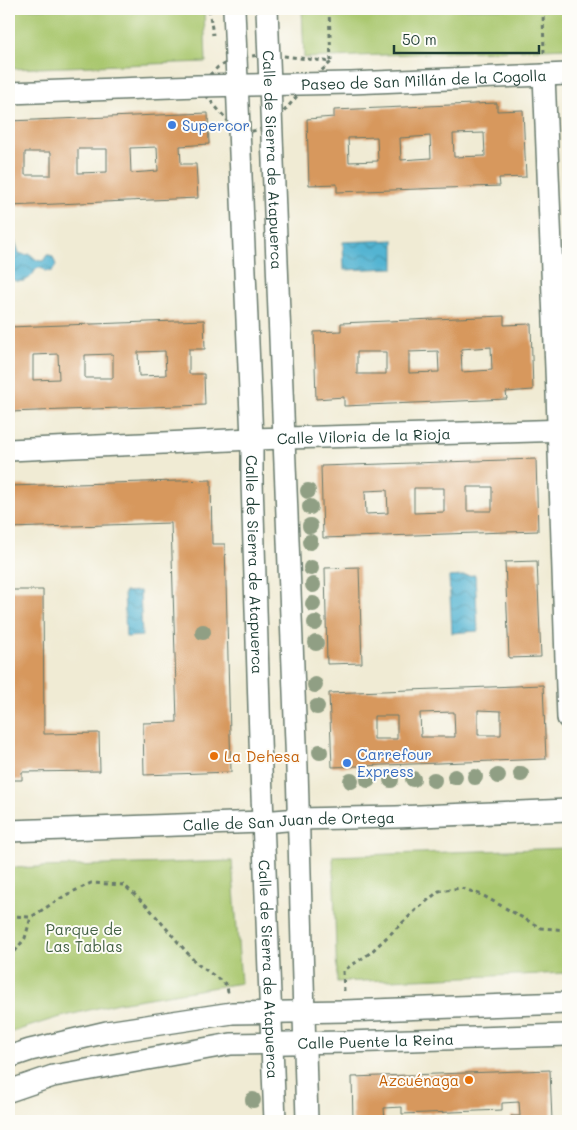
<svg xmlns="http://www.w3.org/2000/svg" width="577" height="1130" viewBox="0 0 577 1130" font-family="Mali,sans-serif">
	<defs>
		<pattern id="water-waves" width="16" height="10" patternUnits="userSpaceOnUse" patternTransform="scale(1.25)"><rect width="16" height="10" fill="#53b4d2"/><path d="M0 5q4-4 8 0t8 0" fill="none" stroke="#4494ab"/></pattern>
	</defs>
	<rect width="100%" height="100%" fill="#fdfcf7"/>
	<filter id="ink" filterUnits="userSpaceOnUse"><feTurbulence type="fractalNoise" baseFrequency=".02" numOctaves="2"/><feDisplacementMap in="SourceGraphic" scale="10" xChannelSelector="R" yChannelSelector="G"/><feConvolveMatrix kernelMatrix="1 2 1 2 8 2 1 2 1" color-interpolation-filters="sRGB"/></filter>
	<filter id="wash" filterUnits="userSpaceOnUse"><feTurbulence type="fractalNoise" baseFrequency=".0096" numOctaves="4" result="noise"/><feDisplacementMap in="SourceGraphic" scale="20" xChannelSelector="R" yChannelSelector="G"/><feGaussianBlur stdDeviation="1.12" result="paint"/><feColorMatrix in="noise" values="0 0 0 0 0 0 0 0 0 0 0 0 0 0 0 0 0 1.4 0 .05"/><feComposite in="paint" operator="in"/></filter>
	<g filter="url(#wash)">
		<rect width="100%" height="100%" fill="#f0ebd4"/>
		<path fill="#aac870" stroke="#648252" d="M9 9H204L206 62 9 69Z
			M302 9H568V48L304 58Z
			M568 848V973L337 982 333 856Z
			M232 861 241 983 118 1003 53 1019 9 1033V868Z"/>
		<path fill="url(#water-waves)" stroke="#397883" d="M9 240 15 241 19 253 25 255 30 254C35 258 36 261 43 261L47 255H50L53 257 56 265 52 272 45 271C42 268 40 267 36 269 30 281 21 285 9 278Z
			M394 240V268L344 270 343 242Z
			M475 575 478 631 452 633 449 577Z
			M140 591 142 636 126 637 124 592Z"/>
		<g id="blocks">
			<path fill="#d7985d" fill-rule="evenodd" d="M497 103V111L523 110 526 177 499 178 500 186 337 192V184L309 185 307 119 334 117V110ZM484 133 485 156 454 157 453 134ZM430 136 431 158 401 160 400 138ZM377 137 378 161 349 162 348 138Z
				M208 113 209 144 180 146 181 164H196L198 198 9 206V121ZM157 147 158 171 131 173 130 148ZM78 149H107V172L78 173ZM25 152H51V175H25Z
				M504 316V325L531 324 533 390 506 392 507 399 344 406V397L316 399 314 332 341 331V323ZM491 347 492 370 462 372 461 349ZM438 351 439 372 409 373V352ZM357 352H386V374H357Z
				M204 320 205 349H189V374H204L205 405 9 412V327ZM165 351 166 375 139 376 138 352ZM58 354 59 379 33 380V355ZM113 354V378H85V355Z
				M536 459 538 531 323 538 321 466ZM467 487H492V511H467ZM414 488H444V512L414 513ZM387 490 388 513 366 514 365 491Z
				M211 480 212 544H225L231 772 144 775 143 723 177 722 171 523 9 528V486Z
				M537 561 541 657 509 658 505 562Z
				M359 567 362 663 327 664 325 568Z
				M9 590H43L44 734 99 733 100 771 22 772V780H9Z
				M543 685 546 759 332 767 329 693ZM478 710 501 711V735H478ZM454 712 455 737H421L420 713ZM374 716H397V739H374Z
				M550 1070 552 1121H511V1116H520L519 1102 502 1103V1110L402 1114V1107L384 1108 385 1121H353L352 1077Z"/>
		</g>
	</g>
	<g filter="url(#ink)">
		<use href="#blocks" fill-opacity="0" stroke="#687a6c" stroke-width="1"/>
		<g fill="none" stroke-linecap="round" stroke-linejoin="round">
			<defs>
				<g id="street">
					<path id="s1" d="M234 9 252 439V481L261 770 275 1121"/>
					<path id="s2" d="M267 9 297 768 307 1121"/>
					<path d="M544 75 557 393 568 718"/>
					<path id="s3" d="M9 93 198 86 351 83 568 74"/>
					<path id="s4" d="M9 450 252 439 568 430"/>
					<path id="s5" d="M9 831 263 822 298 819 396 817 568 810"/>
					<path d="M9 1057 30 1050 107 1032 232 1013 345 1011 568 1003"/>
					<path id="s6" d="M9 1091 53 1076 231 1044 346 1042 568 1035"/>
				</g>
			</defs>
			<use href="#street" stroke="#687a6c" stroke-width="24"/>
			<path stroke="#687a6c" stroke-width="3" stroke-dasharray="4 4" stroke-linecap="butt" d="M209 9 213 35
				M329 9 331 62
				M543 9 544 56
				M268 54 331 62 307 84 271 127 239 134 198 86 218 67 236 58Z
				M9 916 31 917 66 895 91 883 124 885 148 907 196 963 227 985 228 993
				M9 957 13 954 25 938 31 917
				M344 991 343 971 370 953 416 910 439 891 461 888 482 895 541 928 568 930"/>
			<use href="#street" stroke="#fff" stroke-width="21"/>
		</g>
		<g fill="#909f84">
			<circle cx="308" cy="491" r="8"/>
			<circle cx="310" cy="507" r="8"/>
			<circle cx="310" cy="526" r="8"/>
			<circle cx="310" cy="542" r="8"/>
			<circle cx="311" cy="568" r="8"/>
			<circle cx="313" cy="585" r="8"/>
			<circle cx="313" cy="604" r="8"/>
			<circle cx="315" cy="623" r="8"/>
			<circle cx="203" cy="632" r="8"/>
			<circle cx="316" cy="643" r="8"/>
			<circle cx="315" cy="685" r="8"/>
			<circle cx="317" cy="707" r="8"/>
			<circle cx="320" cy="752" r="8"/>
			<circle cx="521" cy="774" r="8"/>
			<circle cx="498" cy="776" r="8"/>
			<circle cx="455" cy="777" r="8"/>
			<circle cx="475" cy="777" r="8"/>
			<circle cx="413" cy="779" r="8"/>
			<circle cx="368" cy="780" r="8"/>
			<circle cx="391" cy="780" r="8"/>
			<circle cx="434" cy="780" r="8"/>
			<circle cx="351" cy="781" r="8"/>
			<circle cx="253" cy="1100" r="8"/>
		</g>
	</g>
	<g fill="#3f7fe0" stroke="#fdfcf7" stroke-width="2">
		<circle cx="172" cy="125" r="5"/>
		<circle cx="347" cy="763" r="5"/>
	</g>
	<g fill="#e8710a" stroke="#fdfcf7" stroke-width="2">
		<circle cx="214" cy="756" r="5"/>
		<circle cx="469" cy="1080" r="5"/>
	</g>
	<g text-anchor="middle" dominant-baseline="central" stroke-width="4" stroke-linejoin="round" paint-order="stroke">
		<g font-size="15" fill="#1f3d34" stroke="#fdfcf7">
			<text stroke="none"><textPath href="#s3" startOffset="415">Paseo de San Millán de la Cogolla</textPath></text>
			<text stroke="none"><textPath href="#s2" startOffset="151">Calle de Sierra de Atapuerca</textPath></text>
			<text stroke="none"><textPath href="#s4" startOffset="355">Calle Viloria de la Rioja</textPath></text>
			<text stroke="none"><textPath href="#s1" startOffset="556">Calle de Sierra de Atapuerca</textPath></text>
			<text stroke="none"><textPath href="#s5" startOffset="280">Calle de San Juan de Ortega</textPath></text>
			<text stroke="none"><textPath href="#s1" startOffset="961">Calle de Sierra de Atapuerca</textPath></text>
			<text stroke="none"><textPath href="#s6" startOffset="372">Calle Puente la Reina</textPath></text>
		</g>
		<g font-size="15" fill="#366cbe" stroke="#fdfcf7" text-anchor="start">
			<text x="182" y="125">Supercor</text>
			<text x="357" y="754">Carrefour<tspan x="357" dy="17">Express</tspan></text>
		</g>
		<g font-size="15" fill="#c56008" stroke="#fdfcf7" text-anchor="start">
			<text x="224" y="756">La Dehesa</text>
			<text x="459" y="1080" text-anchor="end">Azcuénaga</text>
		</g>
		<g font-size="15" fill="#426043" stroke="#fdfcf7">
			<text x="84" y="929">Parque de<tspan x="84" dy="17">Las Tablas</tspan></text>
		</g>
	</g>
	<rect width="577" height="1130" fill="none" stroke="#fdfcf7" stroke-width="30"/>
	<path d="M394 45v8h145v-8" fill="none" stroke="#1f3d34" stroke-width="2.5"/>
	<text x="402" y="45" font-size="15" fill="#1f3d34" stroke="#fdfcf7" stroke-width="4" paint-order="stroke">50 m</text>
</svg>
